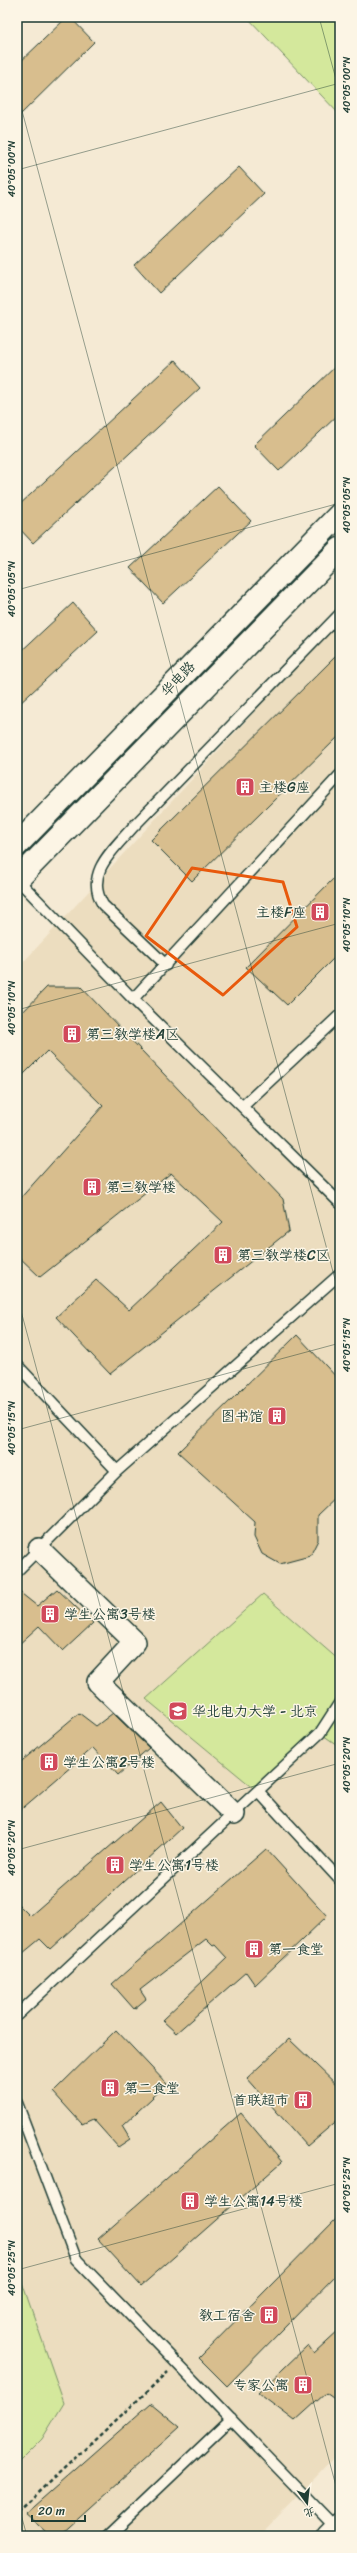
<svg xmlns="http://www.w3.org/2000/svg" width="357" height="2553" viewBox="0 0 357 2553" font-family="Sriracha,'LXGW WenKai TC',sans-serif">
	<rect width="100%" height="100%" fill="#f5ead4"/>
	<filter id="ink" filterUnits="userSpaceOnUse"><feTurbulence type="fractalNoise" baseFrequency=".025" numOctaves="2"/><feDisplacementMap in="SourceGraphic" scale="8" xChannelSelector="R" yChannelSelector="G"/><feConvolveMatrix kernelMatrix="1 2 1 2 8 2 1 2 1" color-interpolation-filters="sRGB"/></filter>
	<g filter="url(#ink)">
		<path fill="#ecddbf" d="M340 619V2452L259 2536H17V969Z"/>
		<path fill="#d4e89c" stroke="#7a9268" d="M247 17H340V115Z
			M263 1594 340 1661V1747L320 1733 257 1791 146 1699Z
			M17 2268 64 2403 42 2439 17 2464Z"/>
		<path fill="#d8be8e" stroke="#1f3d34" d="M67 17H70L94 42 17 118V65Z
			M239 167 264 194 159 293 134 265Z
			M175 360 200 388 33 543 17 526V507Z
			M340 362V413L279 471 254 445Z
			M218 486 251 521 163 603 130 568Z
			M73 603 98 631 17 706V655Z
			M340 652V735L192 881 151 840Z
			M340 872V952L287 1005 246 967Z
			M47 987H81L283 1199 289 1231 110 1374 56 1317 96 1280 129 1310 223 1222 171 1173 40 1277 17 1255V1202L103 1106 47 1051 17 1081V1018Z
			M297 1335 340 1381V1494L318 1515V1540L310 1556 280 1564 262 1554 254 1537 255 1522 178 1452Z
			M57 1589 93 1623 63 1651 39 1626 17 1646V1590L37 1606Z
			M79 1713 96 1726 113 1713 149 1748 118 1775 93 1748 17 1813V1765Z
			M161 1802 182 1828 50 1949 40 1939 17 1958V1903L30 1916Z
			M266 1849 327 1916 255 1985 246 1972 176 2033 162 2020 227 1958 215 1945 213 1946 206 1939 140 1990 146 1999 134 2009 112 1984Z
			M116 2030 167 2084 122 2126 130 2139 118 2147 93 2119 82 2124 53 2092Z
			M289 2039 340 2088V2118L307 2146 247 2078Z
			M241 2113 282 2162 141 2286 98 2239Z
			M340 2215V2271L227 2386 199 2358Z
			M340 2330V2403L326 2393 295 2421 258 2393 308 2345 314 2354Z
			M151 2403 180 2427 59 2536H51L25 2514Z"/>
		<g fill="none" stroke-linecap="round" stroke-linejoin="round">
			<defs>
				<path id="lane" d="M17 879 133 999 340 1203
					M166 965 103 905C84 873 113 850 133 827L340 614
					M133 999 340 775
					M243 1106 340 1015
					M17 1365 117 1471
					M17 1571 117 1471 340 1274
					M258 1791 340 1880
					M17 2015 320 1733 340 1702
					M17 2103 76 2259 336 2528
					M108 2536 231 2419"/>
				<path id="street" d="M39 1549 135 1642 98 1682 234 1814"/>
				<path id="secondary" d="M17 845 340 514
					M17 880 340 549
					M328 2536 340 2524"/>
			</defs>
			<use href="#lane" stroke="#1f3d34" stroke-width="13"/>
			<use href="#street" stroke="#1f3d34" stroke-width="24"/>
			<use href="#secondary" stroke="#1f3d34" stroke-width="25"/>
			<path stroke="#1f3d34" stroke-width="2.5" stroke-dasharray="4 3" stroke-linecap="butt" d="M17 2512 168 2372"/>
			<use href="#lane" stroke="#fcf5e5" stroke-width="10"/>
			<use href="#street" stroke="#fcf5e5" stroke-width="21"/>
			<use href="#secondary" stroke="#fcf5e5" stroke-width="22"/>
		</g>
	</g>
	<path fill="none" stroke="#e8590c" stroke-width="3" stroke-linejoin="round" d="M192 868 283 882 297 927 223 995 146 936Z"/>
	<path fill="none" stroke="#1f3d34" stroke-width="1" stroke-opacity="0.45" d="M319 17 340 94M17 92 340 1298M17 170 340 83M17 590 340 503M17 1010 340 923M17 1296 340 2501M17 1430 340 1343M17 1850 340 1763M17 2270 340 2183M17 2500 27 2536"/>
	<defs>
		<symbol id="building-square" viewBox="-11 -11 22 22"><rect x="-9" y="-9" width="18" height="18" rx="4" fill="#d1495b" stroke="#fcf5e5"/><path d="M-4-6H4V6H1V3H-1V6H-4ZM-2.5-4.3h1.7v1.8h-1.7ZM.8-4.3h1.7v1.8H.8ZM-2.5-1h1.7V.8h-1.7ZM.8-1h1.7V.8H.8Z" fill="#fff"/></symbol>
		<symbol id="university-square" viewBox="-11 -11 22 22"><rect x="-9" y="-9" width="18" height="18" rx="4" fill="#d1495b" stroke="#fcf5e5"/><path d="M0-5L7-2L0 1L-7-2ZM-4 1L0 2.5L4 1V4Q0 6-4 4Z" fill="#fff"/></symbol>
	</defs>
	<g fill-rule="evenodd">
		<use href="#building-square" x="234" y="776" width="22" height="22"/>
		<use href="#building-square" x="309" y="901" width="22" height="22"/>
		<use href="#building-square" x="61" y="1023" width="22" height="22"/>
		<use href="#building-square" x="81" y="1176" width="22" height="22"/>
		<use href="#building-square" x="212" y="1244" width="22" height="22"/>
		<use href="#building-square" x="266" y="1405" width="22" height="22"/>
		<use href="#building-square" x="39" y="1603" width="22" height="22"/>
		<use href="#university-square" x="167" y="1700" width="22" height="22"/>
		<use href="#building-square" x="38" y="1751" width="22" height="22"/>
		<use href="#building-square" x="104" y="1854" width="22" height="22"/>
		<use href="#building-square" x="243" y="1938" width="22" height="22"/>
		<use href="#building-square" x="99" y="2077" width="22" height="22"/>
		<use href="#building-square" x="292" y="2089" width="22" height="22"/>
		<use href="#building-square" x="179" y="2190" width="22" height="22"/>
		<use href="#building-square" x="258" y="2304" width="22" height="22"/>
		<use href="#building-square" x="292" y="2374" width="22" height="22"/>
	</g>
	<g text-anchor="middle" dominant-baseline="central" stroke-width="3" stroke-linejoin="round" paint-order="stroke">
		<g font-size="14" fill="#1f3d34" stroke="#fcf5e5">
			<text transform="translate(178 679) rotate(-46)">华电路</text>
		</g>
		<g font-size="14" fill="#1f3d34" stroke="#fcf5e5" text-anchor="start">
			<text x="259" y="787">主楼G座</text>
			<text x="306" y="912" text-anchor="end">主楼F座</text>
			<text x="86" y="1034">第三教学楼A区</text>
			<text x="106" y="1187">第三教学楼</text>
			<text x="237" y="1255">第三教学楼C区</text>
			<text x="263" y="1416" text-anchor="end">图书馆</text>
			<text x="64" y="1614">学生公寓3号楼</text>
			<text x="192" y="1711">华北电力大学 - 北京</text>
			<text x="63" y="1762">学生公寓2号楼</text>
			<text x="129" y="1865">学生公寓1号楼</text>
			<text x="268" y="1949">第一食堂</text>
			<text x="124" y="2088">第二食堂</text>
			<text x="289" y="2100" text-anchor="end">首联超市</text>
			<text x="204" y="2201">学生公寓14号楼</text>
			<text x="255" y="2315" text-anchor="end">教工宿舍</text>
			<text x="289" y="2385" text-anchor="end">专家公寓</text>
		</g>
	</g>
	<rect width="357" height="2553" fill="none" stroke="#fcf5e5" stroke-width="44"/>
	<g transform="translate(307 2503) rotate(165)" stroke="#fcf5e5" stroke-width="3" paint-order="stroke">
	<path d="M0-3L7 15L0 10L-7 15Z" fill="#1f3d34"/>
	<text y="-6" font-size="11" font-weight="bold" text-anchor="middle" fill="#1f3d34">北</text>
	</g>
	<path d="M32 2515v6h53v-6" fill="none" stroke="#1f3d34" stroke-width="2"/>
	<text x="38" y="2515" font-size="12" fill="#1f3d34" stroke="#fcf5e5" stroke-width="3" paint-order="stroke">20 m</text>
	<rect x="22" y="22" width="313" height="2509" fill="none" stroke="#1f3d34" stroke-width="1.5"/>
	<g font-size="10" text-anchor="middle" fill="#1f3d34">
		<text transform="translate(346 85) rotate(-90)" y="4">40°05'00"N</text>
		<text transform="translate(11 169) rotate(-90)" y="4">40°05'00"N</text>
		<text transform="translate(346 505) rotate(-90)" y="4">40°05'05"N</text>
		<text transform="translate(11 589) rotate(-90)" y="4">40°05'05"N</text>
		<text transform="translate(346 925) rotate(-90)" y="4">40°05'10"N</text>
		<text transform="translate(11 1008) rotate(-90)" y="4">40°05'10"N</text>
		<text transform="translate(346 1345) rotate(-90)" y="4">40°05'15"N</text>
		<text transform="translate(11 1428) rotate(-90)" y="4">40°05'15"N</text>
		<text transform="translate(346 1765) rotate(-90)" y="4">40°05'20"N</text>
		<text transform="translate(11 1848) rotate(-90)" y="4">40°05'20"N</text>
		<text transform="translate(346 2185) rotate(-90)" y="4">40°05'25"N</text>
		<text transform="translate(11 2268) rotate(-90)" y="4">40°05'25"N</text>
	</g>
</svg>
